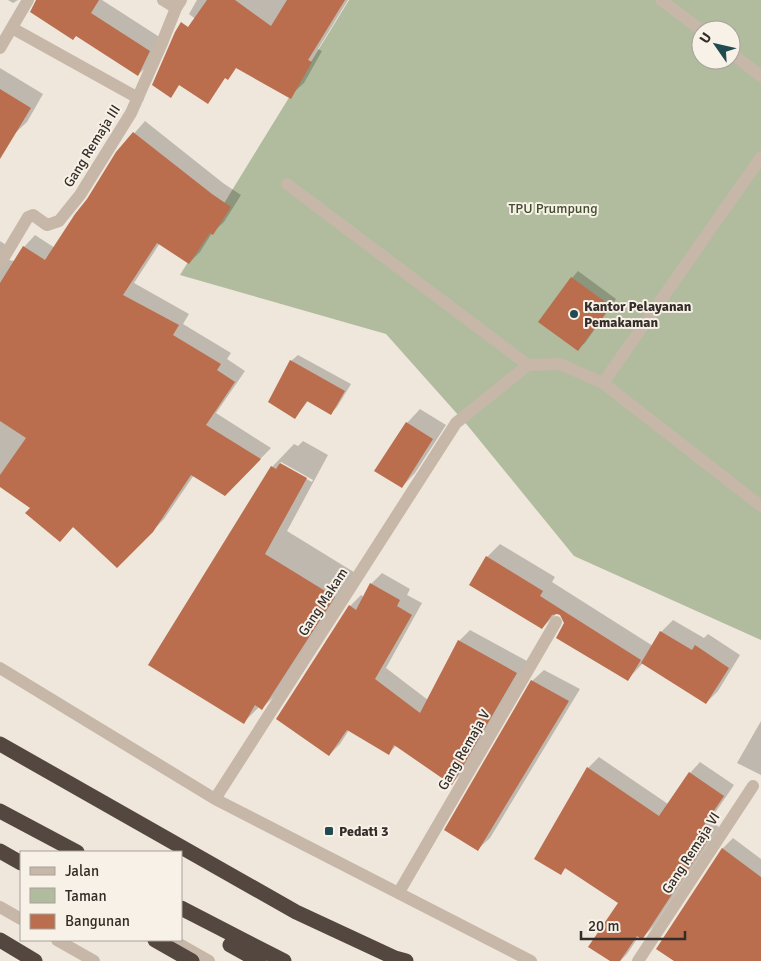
<svg xmlns="http://www.w3.org/2000/svg" width="761" height="961" viewBox="0 0 761 961" font-family="Signika,sans-serif">
	<rect width="100%" height="100%" fill="#efe7db"/>
	<path fill="#b0bc9d" fill-rule="evenodd" d="M349 0H761V640L574 556 468 426 386 334 180 275ZM701 30H731V60H701Z"/>
	<path fill="#0003" fill-rule="evenodd" d="M8 0H18L13 3Z
		M37 0H102L161 38 150 63 138 75Z
		M197 0H348L318 49 322 51 304 83 293 93 189 14Z
		M0 68 43 94 27 122 13 135 0 127Z
		M145 121 223 183 241 195 224 222 212 233 200 252 189 263 160 243 134 283 189 314 183 324 231 353 227 359 245 371 216 413 271 448 236 484 194 475 164 519 117 567 74 526 60 540 31 508 0 486V241L6 245 8 260 15 261 24 247 35 235 55 248 88 200 117 153Z
		M578 271 616 299 585 343 578 349 572 278Z
		M298 355 351 384 337 407 331 413 309 400 295 417 291 361Z
		M420 409 446 425 415 473 402 487 407 423Z
		M303 441 328 455 287 531 357 574 285 686 262 708 260 706 243 723 272 467 294 444 298 446ZM281 462 313 480 312 482 279 464Z
		M500 544 555 577 552 582 653 646 661 632 673 620 704 638 708 634 740 655 718 691 706 703 643 663 628 679 565 623 561 614 557 613 542 628 487 557Z
		M382 573 410 589 407 595 422 603 386 668 428 700 459 641 470 630 527 661 462 773 452 783 397 745 389 753 349 730 340 744 329 755 350 606 361 595 364 597 371 584Z
		M544 670 580 689 490 838 478 849 532 681Z
		M761 721V775L737 763Z
		M599 757 668 804 690 773 700 762 734 785 710 820 719 827 653 927 642 938 639 936 627 954 620 961H612L620 903 567 867 560 873 588 768Z
		M733 838 761 859V961H676L658 948 723 848Z"/>
	<path fill="#ba6e4e" d="M36 0H99L91 13 150 51 138 76 76 36 73 40 30 12Z
		M207 0H235L271 26 287 0H345L308 60 312 62 291 99 236 68 228 80 225 78 208 104 179 85 171 98 152 85 175 32 181 22 188 27Z
		M0 89 31 108 0 159Z
		M133 132 212 194 231 207 213 235 210 233 189 264 157 243 123 295 179 325 173 335 221 364 217 370 235 382 206 425 261 459 225 496 191 475 153 532 117 568 73 527 60 542 25 513 30 508 0 487V475L26 438 0 421V283L23 246 45 260 75 214 87 199 116 152Z
		M571 277 611 306 578 351 538 322Z
		M290 360 345 391 331 415 307 401 295 419 268 402Z
		M406 422 433 439 402 488 374 471Z
		M280 463 307 478 265 554 335 597 262 710 255 705 244 724 148 665 271 466 276 469Z
		M486 556 543 591 540 596 641 660 628 681 556 638 564 623 560 615 557 614 552 615 542 629 469 585Z
		M370 583 400 600 397 606 412 615 375 679 420 713 458 640 517 673 452 785 394 745 389 755 347 730 329 756 276 719 349 605 356 610Z
		M660 631 692 650 695 645 729 668 706 704 641 663Z
		M531 680 569 701 478 851 444 830Z
		M587 767 659 816 689 772 724 796 700 831 709 838 642 940 637 936 620 961H610L588 947 618 903 565 868 561 875 534 859Z
		M722 848 761 877V961H674L656 949Z"/>
	<g fill="none" stroke-linecap="round" stroke-linejoin="round">
		<path stroke="#c6b7a8" stroke-width="12" d="M163 0 176 8
			M661 0 701 30
			M12 28 138 98
			M0 48 28 0
			M731 53 761 76
			M287 184 528 365
			M0 264 28 217 33 215 47 225 59 221 80 195 131 113 162 43 176 8 181 0
			M603 383 761 506
			M0 668 215 799 531 961
			M215 799 456 423 528 365 560 364 603 383 761 157
			M399 892 556 622
			M0 907 21 919
			M57 940 94 961
			M172 940 209 961
			M638 961 753 786"/>
		<path stroke="#54473f" stroke-width="15" d="M0 744 296 912 395 958 406 961
			M0 851 21 863
			M181 908 284 961
			M0 940 35 961
			M155 940 192 961
			M230 945 259 961"/>
		<path stroke="#54473f" stroke-width="15" d="M0 811 77 852"/>
	</g>
	<g fill="#214b51" stroke="#f7f1e7" stroke-width="2">
		<circle cx="574" cy="314" r="5"/>
		<rect x="324" y="826" width="10" height="10" rx="2.5"/>
	</g>
	<g text-anchor="middle" dominant-baseline="central" stroke-width="4" stroke-linejoin="round" paint-order="stroke">
		<g font-size="14" fill="#332c28" stroke="#f7f1e7">
			<text transform="translate(92 146) rotate(-58)">Gang Remaja III</text>
			<text transform="translate(323 602) rotate(-57)">Gang Makam</text>
			<text transform="translate(464 750) rotate(-60)">Gang Remaja V</text>
			<text transform="translate(691 853) rotate(-57)">Gang Remaja VI</text>
		</g>
		<g font-size="14" fill="#414f2e" stroke="#f7f1e7">
			<text x="553" y="208">TPU Prumpung</text>
		</g>
		<g font-size="14" font-weight="bold" fill="#332c28" stroke="#f7f1e7" text-anchor="start">
			<text x="584" y="306">Kantor Pelayanan<tspan x="584" dy="16">Pemakaman</tspan></text>
			<text x="339" y="831">Pedati 3</text>
		</g>
	</g>
	<rect x="20" y="851" width="162" height="90" fill="#f7f1e7" stroke="#a9a29b"/>
	<rect x="30" y="867" width="25" height="8" fill="#c6b7a8" stroke="#a9a29b"/>
	<text x="65" y="876" font-size="15" fill="#332c28">Jalan</text>
	<rect x="30" y="888" width="25" height="15" fill="#b0bc9d" stroke="#a9a29b"/>
	<text x="65" y="901" font-size="15" fill="#332c28">Taman</text>
	<rect x="30" y="914" width="25" height="15" fill="#ba6e4e" stroke="#a9a29b"/>
	<text x="65" y="926" font-size="15" fill="#332c28">Bangunan</text>
	<g transform="translate(716 45) rotate(304)"><circle r="24" fill="#f7f1e7" stroke="#a9a29b"/>
	<path d="M0-4L9 19L0 12L-9 19Z" fill="#214b51"/>
	<text y="-8" font-size="14" font-weight="bold" text-anchor="middle" fill="#332c28">U</text>
	</g>
	<path d="M581 931v8h104v-8" fill="none" stroke="#332c28" stroke-width="2.5"/>
	<text x="588" y="931" font-size="15" fill="#332c28" stroke="#f7f1e7" stroke-width="4" paint-order="stroke">20 m</text>
</svg>
